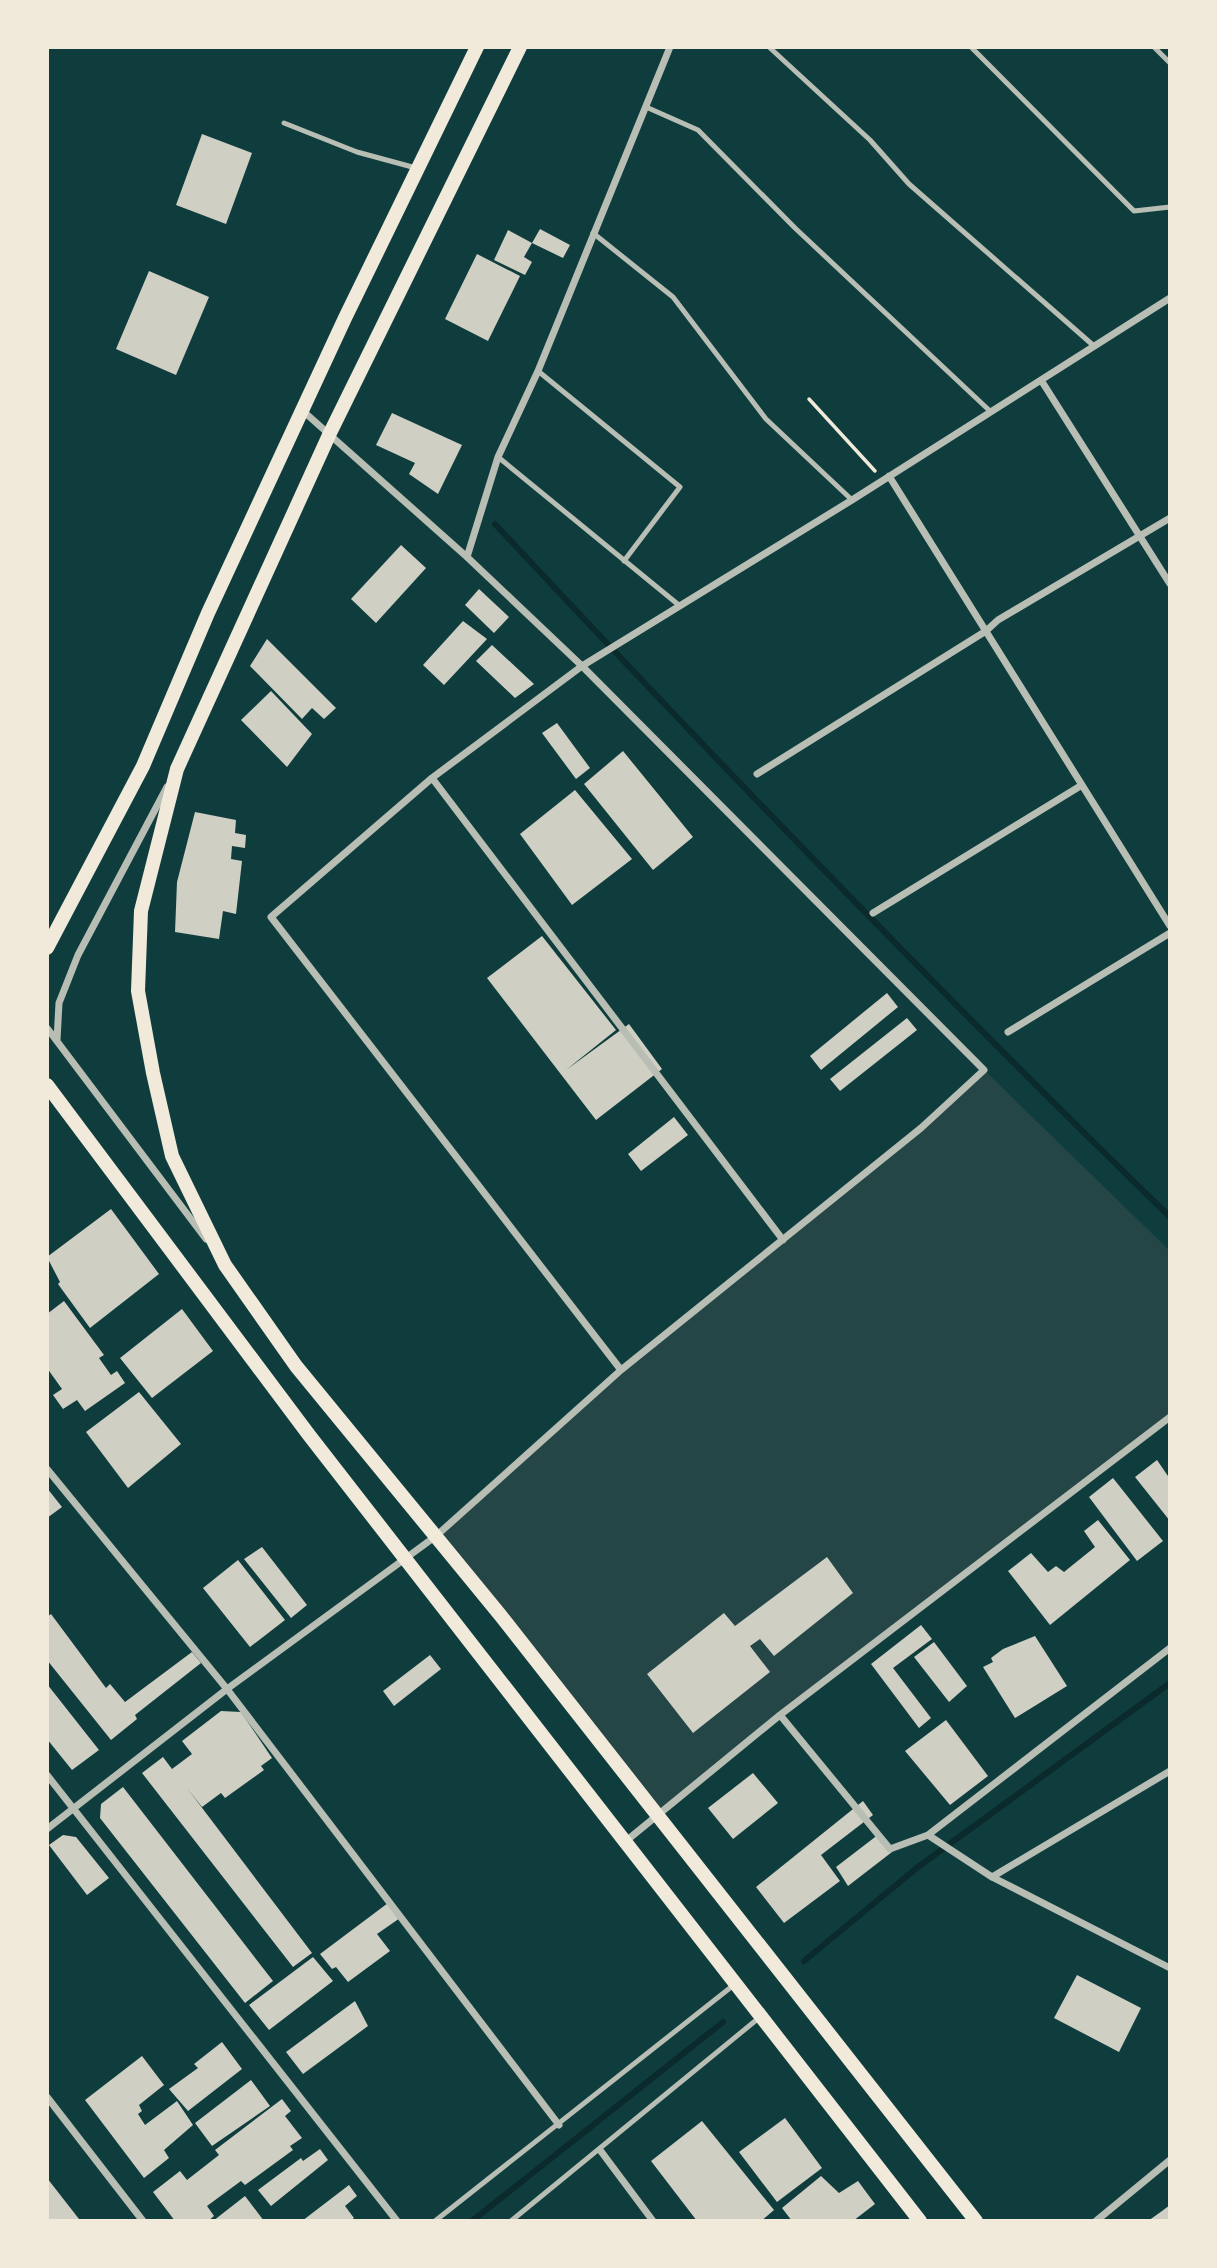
<svg xmlns="http://www.w3.org/2000/svg" width="1217" height="2268" viewBox="0 0 1217 2268" font-family="Ubuntu,sans-serif">
	<rect width="100%" height="100%" fill="#0f3d3e"/>
	<path fill="#244646" d="M984 1070 1170 1251V1417L780 1715 659 1817 436 1536 621 1370 783 1240Z"/>
	<g fill="none" stroke-linecap="round" stroke-linejoin="round">
		<path stroke="#0a2a2b" stroke-width="6" d="M495 524C715 760 939 992 1170 1217
			M804 1961 918 1867 1170 1683
			M472 2221 723 2022"/>
	</g>
	<path fill="#cfcfc3" d="M202 134 252 153 226 224 176 205Z
		M540 229 570 245 563 258 532 243Z
		M508 230 532 243 524 257 532 262 525 275 494 260Z
		M477 254 520 276 488 341 445 319Z
		M149 271 209 297 176 375 116 349Z
		M392 413 462 445 438 494 409 474 415 463 376 445Z
		M401 545 426 568 376 623 351 599Z
		M479 589 509 617 494 633 465 605Z
		M463 621 487 639 444 685 423 665Z
		M267 639 336 708 324 719 312 708 302 719 250 666Z
		M492 645 534 684 515 698 476 661Z
		M271 691 312 734 287 767 241 720Z
		M557 723 590 768 576 779 542 733Z
		M623 751 693 837 653 870 584 784Z
		M575 790 632 859 572 905 520 834Z
		M195 812 236 820 235 833 246 835 245 848 232 846 231 859 242 861 236 914 223 911 219 939 175 932 177 882Z
		M542 936 616 1030 566 1070 629 1024 662 1069 596 1120 487 978Z
		M887 993 898 1007 821 1070 810 1056Z
		M907 1018 917 1030 840 1091 830 1079Z
		M674 1117 688 1135 641 1171 628 1154Z
		M111 1209 159 1274 90 1328 58 1284 60 1282 47 1257Z
		M64 1301 104 1355 99 1358 111 1375 117 1371 125 1383 85 1411 77 1400 63 1409 53 1395 62 1389 47 1368V1314Z
		M182 1309 213 1351 152 1398 120 1358Z
		M139 1392 181 1444 128 1488 86 1432Z
		M1157 1460 1170 1479V1521L1135 1477Z
		M1113 1478 1163 1541 1137 1561 1089 1497Z
		M47 1488 62 1507 47 1518Z
		M1098 1520 1130 1560 1050 1625 1008 1571 1031 1553 1048 1572 1056 1566 1064 1572 1095 1547 1084 1531Z
		M262 1547 307 1605 291 1618 244 1559Z
		M827 1557 853 1593 774 1656 760 1639 750 1646 770 1672 693 1733 647 1674 724 1613 735 1626Z
		M238 1560 285 1620 250 1647 203 1588Z
		M51 1614 106 1688 110 1684 125 1702 192 1652 201 1663 135 1715 137 1719 111 1740 47 1660V1617Z
		M921 1625 932 1639 893 1668 931 1718 919 1728 871 1664Z
		M1035 1636 1067 1686 1015 1718 983 1667 993 1662 991 1658 1003 1649Z
		M934 1642 967 1686 949 1702 914 1657Z
		M430 1655 441 1669 394 1706 383 1691Z
		M47 1684 99 1750 72 1770 47 1739Z
		M221 1711 241 1712 272 1758 261 1766 264 1770 225 1798 221 1793 202 1807 187 1788 312 1953 293 1967 142 1773 163 1757 172 1769 192 1754 182 1741Z
		M946 1720 988 1776 950 1805 905 1751Z
		M753 1773 778 1803 733 1839 708 1808Z
		M123 1787 273 1981 245 2003 100 1818 101 1804Z
		M863 1801 873 1815 821 1855 840 1881 784 1923 756 1887Z
		M879 1834 892 1852 848 1886 836 1867Z
		M63 1835 76 1837 109 1878 87 1895 49 1845Z
		M388 1903 400 1918 377 1934 390 1951 348 1982 336 1967 332 1969 320 1954Z
		M313 1957 333 1981 269 2030 249 2005Z
		M1077 1975 1141 2008 1119 2052 1054 2018Z
		M355 2001 368 2026 303 2074 286 2052Z
		M222 2042 242 2069 188 2111 169 2089 198 2068 194 2064Z
		M142 2056 164 2085 139 2105 142 2111 138 2114 145 2125 177 2101 193 2125 164 2150 169 2158 144 2178 85 2100Z
		M251 2080 270 2106 212 2146 195 2123Z
		M282 2099 291 2111 285 2116 302 2138 290 2146 293 2150 245 2185 241 2181 207 2206 214 2216 208 2221H175L153 2192 180 2171 187 2180 219 2155 215 2150Z
		M785 2118 822 2168 777 2202 739 2152Z
		M702 2121 774 2210 761 2221H697L651 2161Z
		M320 2149 328 2160 271 2206 258 2190 301 2158 303 2161Z
		M821 2176 839 2193 858 2181 875 2204 853 2221H792L782 2208Z
		M47 2178 79 2219 81 2221H47Z
		M349 2185 357 2196 345 2206 354 2218 350 2221H302Z
		M245 2196 264 2221H213Z
		M1170 2205V2221H1148L1162 2211Z"/>
	<g fill="none" stroke-linecap="round" stroke-linejoin="round">
		<path stroke="#f1e9da" stroke-width="3.5" d="M809 399 875 471"/>
		<path stroke="#b8beb3" stroke-width="5" d="M769 47 870 140 909 184 1094 346
			M971 47 1134 211 1170 207
			M1154 47 1170 63
			M646 107 698 130 795 228 991 412
			M284 123 357 152 416 168
			M593 233 673 297 766 419 852 500
			M538 371 680 487 624 561
			M498 457 680 606
			M435 2221 735 1984
			M511 2221 760 2017"/>
		<path stroke="#b8beb3" stroke-width="7" d="M1041 380 1170 584
			M889 476 1170 926
			M467 557 498 457 538 371 670 47
			M757 774 986 631 998 620 1170 518
			M432 778 783 1240
			M873 913 1082 785
			M47 1028 206 1239
			M1008 1032 1170 933
			M57 1040 59 1003 78 955 167 787
			M621 1370 271 917 432 778 582 666 852 500 1170 298
			M47 1469 227 1689 559 2125
			M780 1715 890 1849 928 1835 992 1877 1170 1968
			M47 1775 397 2221
			M47 1829 227 1689 436 1536 621 1370 921 1128 984 1070 582 666 467 557 303 411
			M928 1835 1170 1648
			M626 1841 780 1715 1170 1417
			M992 1877 1170 1771
			M47 2097 143 2221
			M600 2150 653 2221
			M1096 2221 1170 2160"/>
		<path stroke="#f1e9da" stroke-width="14" d="M520 47 330 433 177 769 141 911 138 991 153 1073 172 1156 225 1265 296 1366 501 1616 976 2221
			M47 948 143 766 208 613 345 318 477 47
			M47 1085 309 1435 920 2221"/>
	</g>
	<rect width="1217" height="2268" fill="none" stroke="#f1e9da" stroke-width="98"/>
</svg>
